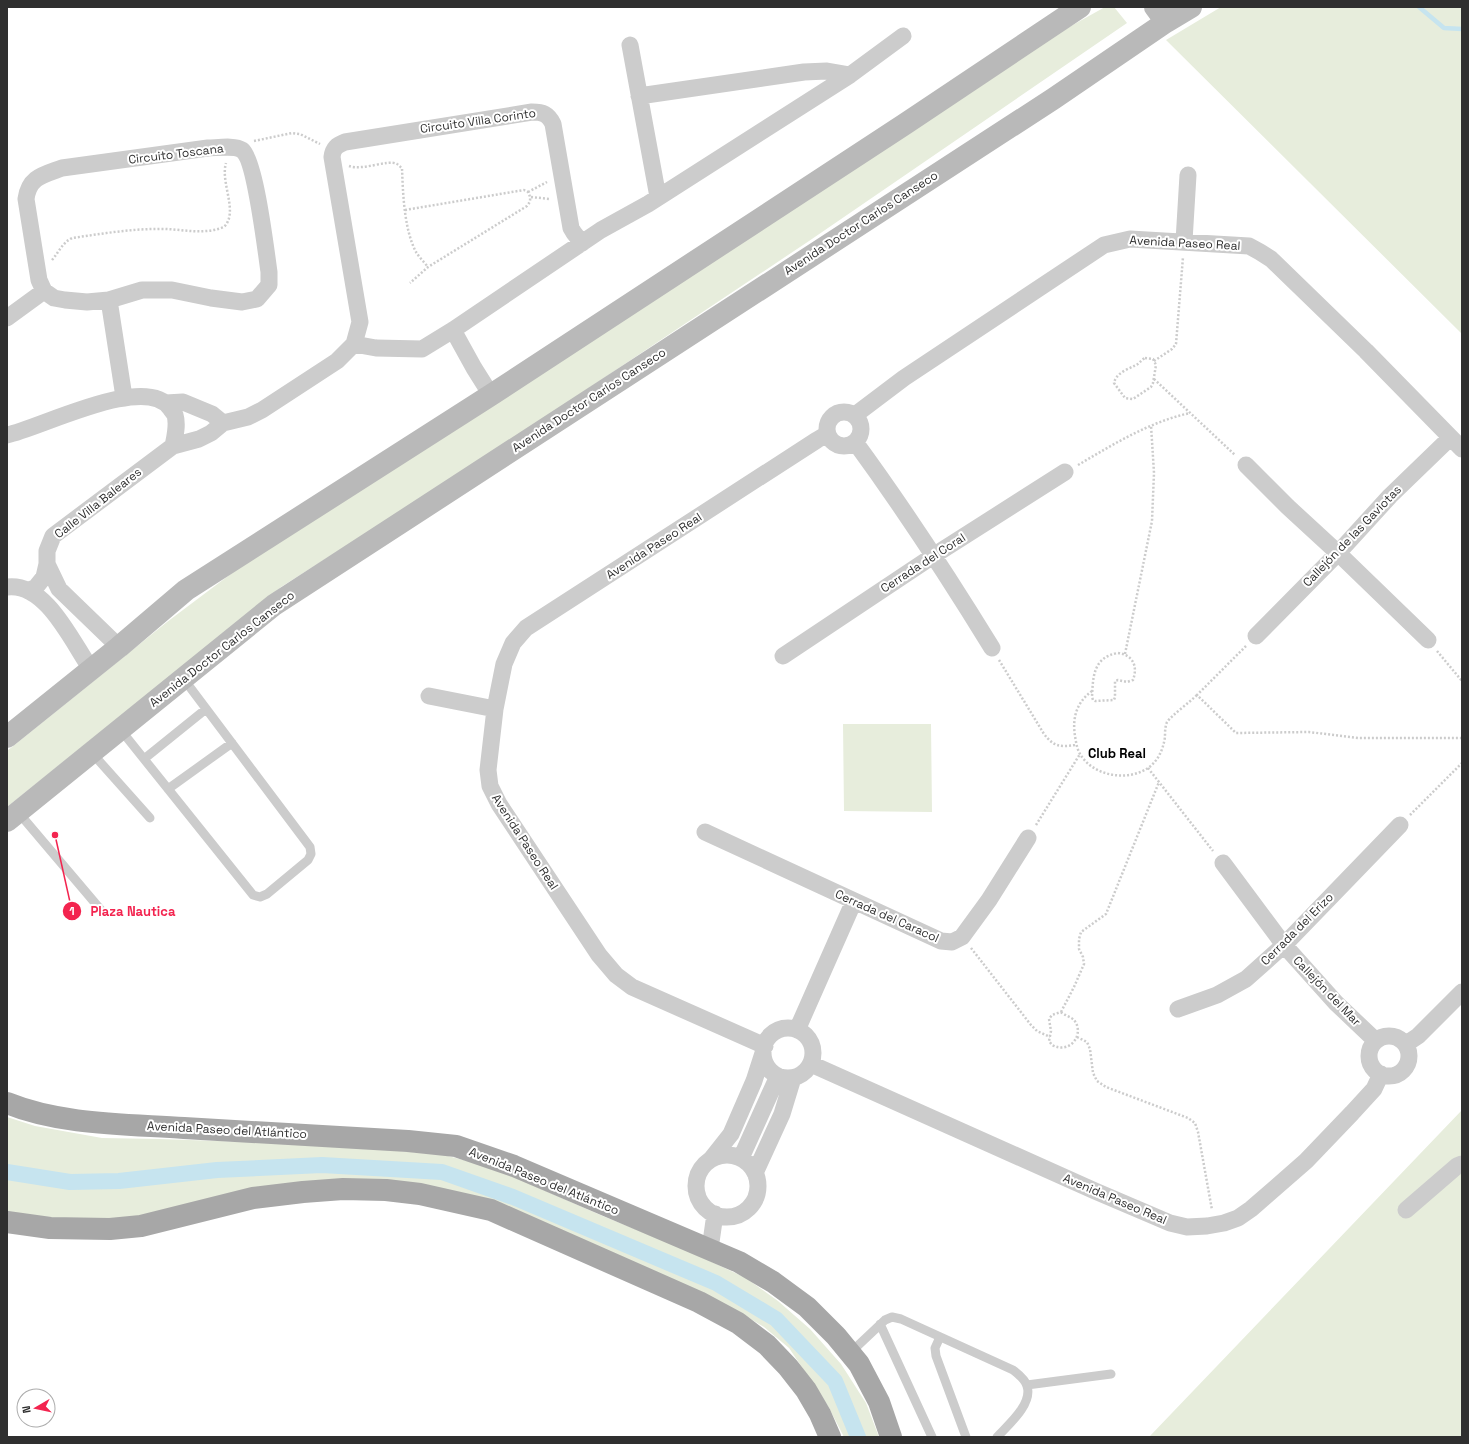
<svg xmlns="http://www.w3.org/2000/svg" width="1469" height="1444" viewBox="0 0 1469 1444" font-family="'Space Grotesk',sans-serif">
	<rect width="100%" height="100%" fill="#fff"/>
	<path fill="#e7eddc" d="M1105 7H1114L1127 23 809 241 469 468 281 587 7 807V751L167 622 252 558 953 92Z
		M1221 7H1462V334L1166 40Z
		M843 724H931L932 812 844 811Z
		M1462 1110V1437H1149Z
		M7 1117 35 1126 102 1138 159 1139 334 1145 444 1155 491 1167 605 1217 682 1248 746 1278 778 1301 810 1329 841 1364 866 1403 879 1437H844L828 1406 789 1348 764 1327 737 1311 556 1232 307 1181 117 1226 7 1217Z"/>
	<g fill="none" stroke-linecap="round" stroke-linejoin="round">
		<path stroke="#c6e4ef" stroke-width="4.5" d="M1419 7 1444 28 1462 29"/>
		<path stroke="#c6e4ef" stroke-width="16" d="M7 1172 70 1182 119 1181 217 1170 322 1165 442 1172 513 1197 716 1283 776 1319 835 1381 858 1437"/>
		<path stroke="#ccc" stroke-width="2.5" stroke-dasharray="2 2" stroke-linecap="butt" d="M254 141 292 133 300 134 320 144
			M349 166C363 171 388 159 397 164 399 165 400 167 402 168 403 194 404 229 416 252 419 257 424 262 428 267
			M528 192 547 182
			M531 197 550 199
			M405 210 524 190 528 192C531 198 531 201 527 206L428 267 410 283
			M52 260C59 252 62 243 72 238 100 234 129 229 157 229 180 228 201 236 224 227 239 212 220 183 226 163
			M1145 358 1153 359 1156 365 1153 383 1151 387 1133 399 1125 398 1114 383C1116 373 1128 369 1136 365 1139 364 1141 360 1145 358Z
			M1154 361 1172 349 1176 344 1183 257
			M1154 379 1235 455
			M1078 465C1114 444 1149 422 1190 413
			M1246 646 1197 695 1236 733 1309 732 1358 738H1462
			M1437 651 1462 681
			M1118 653C1133 655 1138 666 1133 680L1127 682 1118 680 1115 681V697L1114 700 1095 701 1093 700 1092 697C1093 677 1093 657 1118 653Z
			M1125 654 1152 521 1154 473 1151 425
			M999 660 1044 734C1054 747 1060 747 1076 745
			M1092 691C1077 702 1072 717 1075 736 1076 742 1077 749 1080 754 1093 776 1127 782 1148 768 1158 761 1163 750 1165 737 1165 732 1165 727 1167 722 1172 715 1190 702 1197 695
			M1148 768 1213 851
			M1410 815 1462 763
			M1036 825 1080 754
			M971 948 1031 1025 1037 1031 1050 1037
			M1061 1012 1074 987 1084 964 1083 957 1079 949V939L1081 932 1106 914 1159 782
			M1061 1012C1064 1015 1071 1017 1074 1020 1085 1033 1071 1055 1052 1045L1049 1041 1051 1031 1049 1019 1052 1015Z
			M1077 1037 1087 1042 1090 1049 1093 1073 1097 1081 1106 1087 1188 1118 1195 1123 1198 1132 1212 1210"/>
		<path stroke="#ccc" stroke-width="9" d="M120 729 253 895 260 897 267 894 308 860 311 854 310 847 183 678
			M92 753 150 818
			M144 759 206 709
			M168 789 232 743
			M18 812 101 910
			M880 1324 932 1437
			M940 1337 935 1348 936 1356 966 1437
			M850 1353 885 1320 892 1317 901 1319 1013 1370C1018 1374 1025 1379 1027 1386 1033 1404 1008 1425 997 1437
			M1027 1385 1111 1374"/>
		<path stroke="#ccc" stroke-width="17" d="M630 45 658 197
			M639 96 804 72 827 71 850 75
			M208 148C216 148 235 145 242 150 255 159 266 251 269 272V285L257 299 242 302 211 298 172 290H142L109 300 87 302 65 300 54 298 44 291 39 280 26 199C29 177 43 175 62 168Z
			M1184 241 1188 175
			M109 300 124 397
			M7 318 44 291
			M453 330 474 368 491 395
			M354 344 360 322 332 157C333 148 337 145 345 142L532 112C543 112 548 114 553 124L571 228 574 233 582 243
			M166 403 183 402 212 414 223 423
			M827 429a17 17 0 1 1 34 0a17 17 0 1 1-34 0Z
			M855 415 904 378 1104 245 1130 239 1249 246 1260 252 1271 259 1366 351 1462 449
			M7 435C41 428 145 373 170 408 171 410 174 413 175 415 178 425 175 436 173 446
			M855 442C904 509 949 578 992 648
			M1246 465 1288 507 1338 553 1428 640
			M47 564 59 589 119 647
			M7 587C46 582 72 642 91 669
			M28 591 36 587 44 577 47 564V551L53 536 173 446 199 439 211 433 223 423 248 417 262 410 337 361 354 344 376 348 422 349 453 330 601 230 648 204 850 75 903 36
			M1256 636 1338 553 1390 496 1450 438
			M783 656 933 556 1065 472
			M429 696 495 709
			M705 832 941 941 952 942 962 937 989 900 1028 838
			M1223 863 1284 945 1336 1003 1376 1041
			M1178 1009 1217 995 1246 979 1284 945 1400 825
			M763 1053a25 25 0 1 1 50 0a25 25 0 1 1-50 0Z
			M797 1030 854 901
			M1369 1056a20 20 0 1 1 40 0a20 20 0 1 1-40 0Z
			M1406 1044 1418 1036 1462 992
			M765 1046 632 987 616 975 599 955 499 804 490 786 488 770 495 709 504 664 513 643 526 628 817 440 827 434
			M811 1064 1095 1191 1170 1223 1187 1227 1207 1226 1224 1223 1238 1218 1251 1209 1306 1161 1352 1113 1374 1089 1381 1074
			M696 1186a31 31 0 1 1 62 0a31 31 0 1 1-62 0Z
			M712 1158 731 1134 754 1081 763 1053
			M741 1158 778 1076
			M755 1173 782 1114 793 1078
			M1406 1210 1457 1166 1462 1164
			M710 1249 715 1214"/>
		<path stroke="#b9b9b9" stroke-width="22" d="M1155 7 1166 22
			M7 737 119 647 186 590 491 395 905 124 1080 7
			M7 821 274 605 1053 99 1166 22 1191 7"/>
		<path stroke="#a7a7a7" stroke-width="22" d="M7 1103C61 1125 126 1124 184 1128 259 1132 334 1136 408 1141L456 1146 514 1166 739 1262 773 1282 807 1307 836 1336 859 1364 879 1402 891 1437
			M7 1222 50 1228 110 1229 141 1226 253 1198 303 1192 343 1189 386 1190 420 1194 491 1210 699 1302 738 1323 767 1345 788 1367 806 1390 820 1414 830 1437"/>
	</g>
	<g text-anchor="middle" dominant-baseline="central" stroke-width="4" stroke-linejoin="round" paint-order="stroke">
		<g font-size="12" fill="#2f2f2f" stroke="#fff">
			<text transform="translate(478 121) rotate(-8)">Circuito Villa Corinto</text>
			<text transform="translate(176 154) rotate(-7)">Circuito Toscana</text>
			<text transform="translate(861 223) rotate(-33)">Avenida Doctor Carlos Canseco</text>
			<text transform="translate(1185 243) rotate(3)">Avenida Paseo Real</text>
			<text transform="translate(589 400) rotate(-33)">Avenida Doctor Carlos Canseco</text>
			<text transform="translate(98 503) rotate(-38)">Calle Villa Baleares</text>
			<text transform="translate(1352 536) rotate(-46)">Callejón de las Gaviotas</text>
			<text transform="translate(654 546) rotate(-33)">Avenida Paseo Real</text>
			<text transform="translate(923 563) rotate(-33)">Cerrada del Coral</text>
			<text transform="translate(222 649) rotate(-38)">Avenida Doctor Carlos Canseco</text>
			<text transform="translate(525 842) rotate(57)">Avenida Paseo Real</text>
			<text transform="translate(887 916) rotate(24)">Cerrada del Caracol</text>
			<text transform="translate(1297 929) rotate(-45)">Cerrada del Erizo</text>
			<text transform="translate(1327 991) rotate(46)">Callejón del Mar</text>
			<text transform="translate(227 1130) rotate(3)">Avenida Paseo del Atlántico</text>
			<text transform="translate(544 1181) rotate(22)">Avenida Paseo del Atlántico</text>
			<text transform="translate(1115 1199) rotate(23)">Avenida Paseo Real</text>
		</g>
		<g font-size="13" font-weight="bold" fill="#000" stroke="#fff">
			<text x="1117" y="753">Club Real</text>
		</g>
	</g>
	<path fill="none" stroke="#f3244f" stroke-width="1.5" d="M55 835L72 911"/>
	<g fill="#f3244f" stroke="#fff" stroke-width="1.5">
		<circle cx="55" cy="835" r="4"/>
		<circle cx="72" cy="911" r="10"/>
	</g>
	<g font-size="12" text-anchor="middle" font-weight="bold" fill="#fff">
		<text x="72" y="915">1</text>
	</g>
	<g font-size="13" text-anchor="middle" font-weight="bold" fill="#f3244f" stroke="#fff" stroke-width="4" stroke-linejoin="round" paint-order="stroke">
		<text x="133" y="916">Plaza Nautica</text>
	</g>
	<rect width="1469" height="1444" fill="none" stroke="#2f2f2f" stroke-width="16"/>
	<g transform="translate(36 1408) rotate(261)"><circle r="19" fill="#ffffff" stroke="#acacac"/>
	<path d="M0-3L7 15L0 10L-7 15Z" fill="#f3244f"/>
	<text y="-6" font-size="11" font-weight="bold" text-anchor="middle" fill="#2f2f2f">N</text>
	</g>
</svg>
